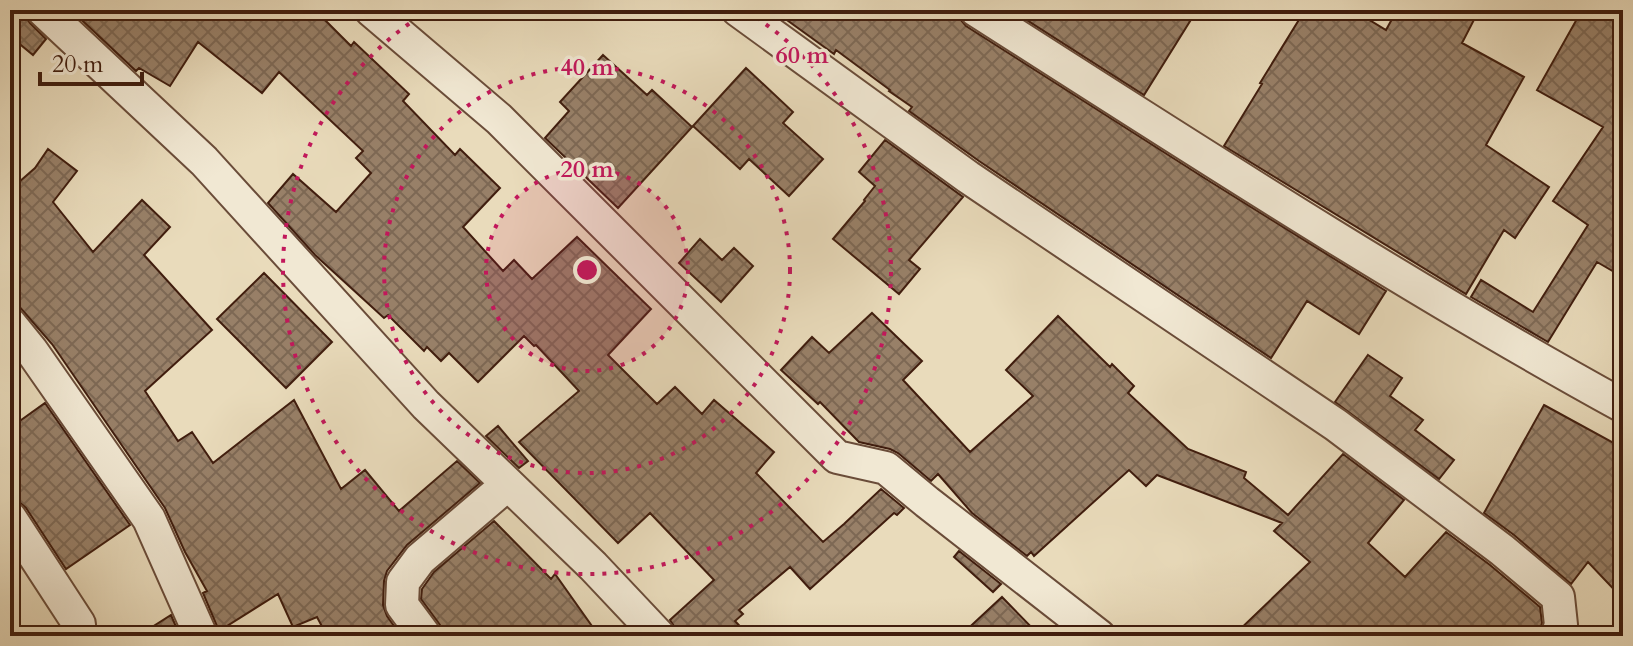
<svg xmlns="http://www.w3.org/2000/svg" width="1633" height="646" viewBox="0 0 1633 646" font-family="Cardo,serif">
	<defs>
		<pattern id="building-cross-hatch" width="8" height="8" patternUnits="userSpaceOnUse" patternTransform="scale(2)"><rect width="8" height="8" fill="#988068"/><path d="M0 0l8 8M0 8l8-8" fill="none" stroke="#7d6854"/></pattern>
	</defs>
	<rect width="100%" height="100%" fill="#e9dbbb"/>
	<filter id="stains"><feTurbulence type="fractalNoise" baseFrequency=".0025" numOctaves="4"/><feColorMatrix values="0 0 0 0 .2 0 0 0 0 .09 0 0 0 0 .02 0 0 0 .5 -.17"/></filter>
	<radialGradient id="worn" r=".72"><stop offset=".6" stop-color="#630" stop-opacity="0"/><stop offset="1" stop-color="#630" stop-opacity=".3"/></radialGradient>
	<path fill="url(#building-cross-hatch)" stroke="#401d0e" stroke-width="2" d="M10 10H25V16L30 23 46 39 33 55 10 36Z
		M71 10H315L351 46 354 42 409 94 403 101 455 155 460 149 500 188 463 227 503 271 514 260 532 279 577 237 651 309 608 355 657 404 675 387 702 414 714 400 774 452 756 473 823 542 844 524 881 489 904 508 897 515 894 513 810 589 790 567 739 610 743 614 735 621 749 636H677V631L670 620 714 580 650 513 618 543 519 442 579 391 536 345 534 346 524 336 478 382 449 353 441 361 427 347 424 351 388 315 384 318 315 255 268 203 293 174 336 212 371 173 356 158 363 151 279 72 262 93 198 42 170 86 139 68 136 71Z
		M773 10H957L960 19 966 26 1206 179 1386 291 1359 334 1307 301 1271 358 979 161 909 111 912 107 889 91 890 90 836 50 834 54Z
		M1011 10H1197L1144 95Z
		M1305 10H1353L1386 30 1397 10H1479L1462 43 1524 77 1486 145 1549 187 1515 238 1504 230 1466 294 1224 146 1262 84 1260 83Z
		M1582 10H1623V277L1597 262 1548 342 1471 297 1481 280 1533 312 1588 225 1553 201 1603 127 1537 90Z
		M603 55 647 95 652 90 692 127 618 208 545 138 569 111 560 102Z
		M746 68 793 112 783 123 823 159 789 196 749 159 740 169 693 126Z
		M885 140 963 197 909 260 920 269 899 294 833 239 865 201 864 200 875 186 859 172Z
		M48 149 77 171 53 202 93 252 142 200 170 227 144 255 212 330 145 391 178 441 192 432 213 463 294 400 341 489 365 470 399 511 457 461 480 483 407 545 387 571 384 581 383 605 387 616 401 636H327L317 617 293 627 278 594 219 631 203 593 207 591 185 552 165 508 52 344 10 296V190L35 168Z
		M700 239 722 260 734 248 753 266 721 302 679 263Z
		M264 273 332 342 286 388 217 319Z
		M872 313 922 361 903 380 970 452 1033 396 1006 370 1058 316 1110 367 1112 364 1134 386 1128 393 1188 449 1246 472 1244 478 1288 515 1343 454 1404 500 1368 543 1405 577 1446 532 1490 565 1540 607 1542 623 1538 636H1233L1310 562 1274 531 1282 523 1157 475 1146 486 1129 470 1034 556 1031 552 1027 556 972 513 938 474 931 481 898 453 890 449 859 442 820 402 818 404 781 370 812 337 829 353Z
		M1368 355 1402 378 1390 396 1423 420 1415 430 1454 460 1439 479 1335 402Z
		M45 403 130 525 66 569 26 508 19 502 10 499V428Z
		M1544 405 1623 448V599L1588 562 1571 584 1514 535 1484 513Z
		M498 426 528 461 519 468 486 436Z
		M494 521 551 579 555 574 599 636H444L440 625 421 599 422 589 434 572Z
		M959 551 1001 584 993 592 954 557Z
		M1002 597 1040 636H960Z
		M171 615 180 636H138Z"/>
	<g fill="none" stroke-linecap="round" stroke-linejoin="round">
		<defs>
			<path id="minor" d="M43 10 204 161 426 405 593 566 659 636
				M371 10 499 119 837 457 886 468 927 502 1099 636
				M738 10 968 177 1336 425 1502 550 1558 597 1561 625 1557 636
				M976 10C1189 146 1401 284 1623 406
				M10 324 31 350 149 519 201 636
				M10 518 79 624 78 636
				M425 636 402 605 403 582 420 559 508 484"/>
		</defs>
		<use href="#minor" stroke="#6a4c39" stroke-width="36"/>
		<use href="#minor" stroke="#f1e8d3" stroke-width="32"/>
	</g>
	<circle cx="587" cy="270" r="101" fill="#c2185b" fill-opacity=".12"/>
	<g fill="none" stroke="#c2185b" stroke-width="4" stroke-dasharray="4 8">
		<circle cx="587" cy="270" r="101"/>
		<circle cx="587" cy="270" r="203"/>
		<path d="M746 11A304 304 0 1 1 428 11"/>
	</g>
	<circle cx="587" cy="270" r="12" fill="#c2185b" stroke="#f1e8d3" stroke-width="4"/>
	<g font-size="24" text-anchor="middle" font-weight="bold" fill="#c2185b" stroke="#f1e8d3" stroke-width="7" stroke-linejoin="round" paint-order="stroke">
		<text x="802" y="63">60 m</text>
		<text x="587" y="75">40 m</text>
		<text x="587" y="177">20 m</text>
	</g>
	<rect width="1633" height="646" fill="none" stroke="#e9dbbb" stroke-width="40"/>
	<rect x="12" y="12" width="1609" height="622" fill="none" stroke="#401d0e" stroke-width="4"/>
	<rect x="20" y="20" width="1593" height="606" fill="none" stroke="#401d0e" stroke-width="2"/>
	<path d="M40 72v12h102v-12" fill="none" stroke="#401d0e" stroke-width="4"/>
	<text x="52" y="72" font-size="24" fill="#401d0e" stroke="#f1e8d3" stroke-width="6" paint-order="stroke">20 m</text>
	<rect width="100%" height="100%" filter="url(#stains)"/>
	<rect width="100%" height="100%" fill="url(#worn)"/>
</svg>
